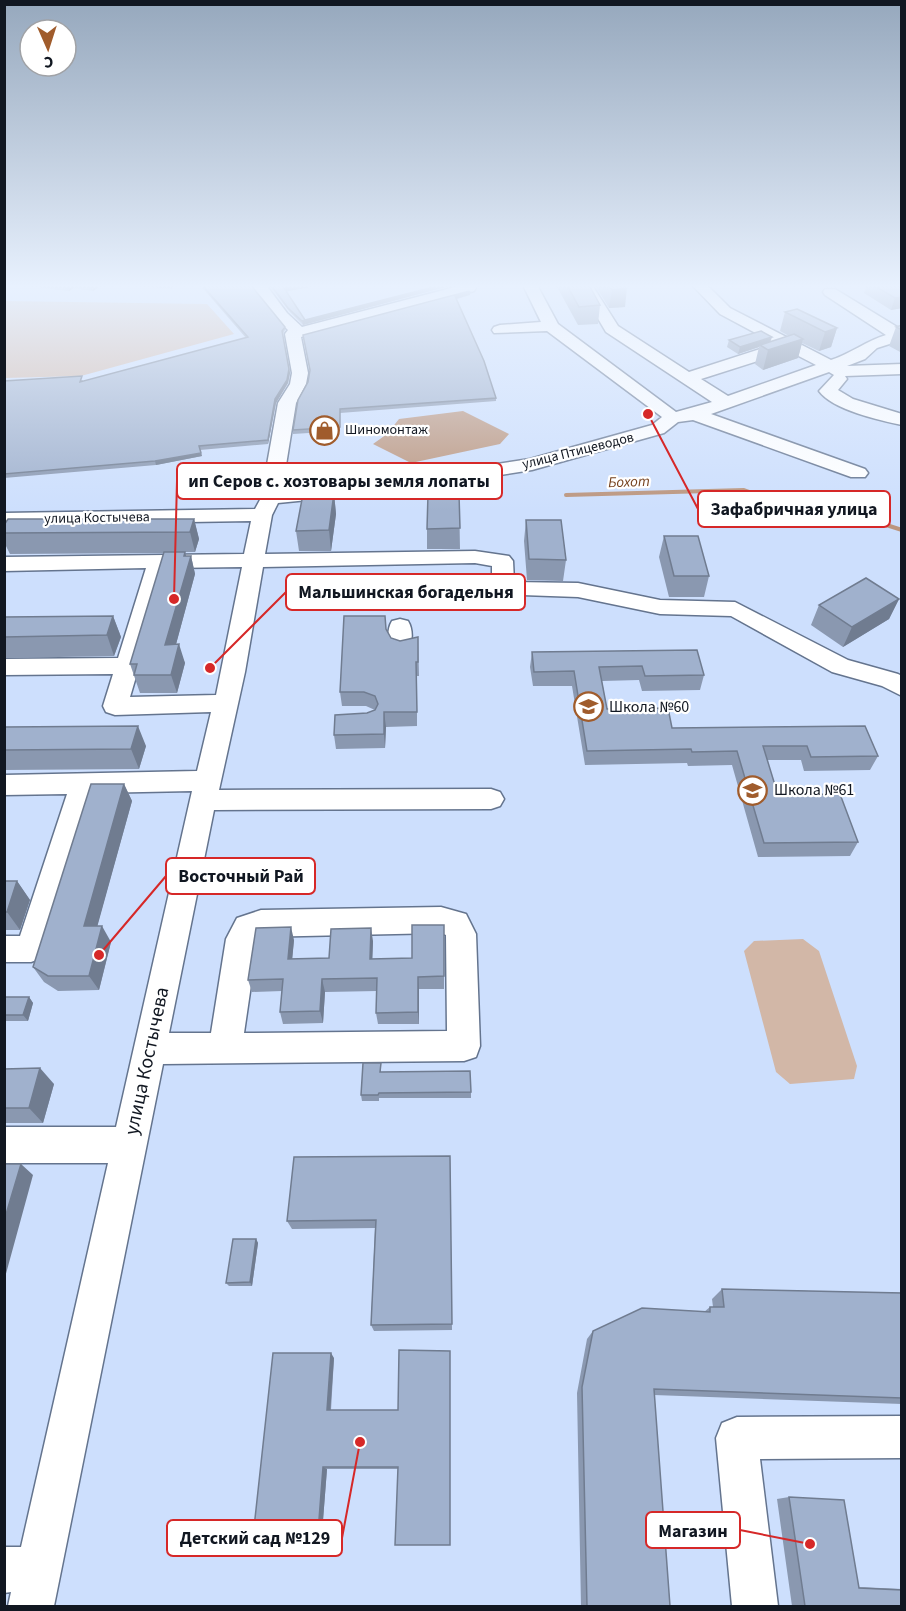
<svg xmlns="http://www.w3.org/2000/svg" width="906" height="1611" viewBox="0 0 906 1611" font-family="'Source Sans 3',sans-serif">
	<rect width="100%" height="100%" fill="#cddffd"/>
	<path fill="#d2b7a7" d="M4 301 207 304 234 334 81 376 5 378Z
		M803 939 819 951 857 1066 854 1079 790 1084 776 1072 744 951 754 941Z"/>
	<path fill="#bb957d" d="M463 411 509 434 500 444 411 463 373 444 387 434 399 419Z"/>
	<g fill="none" stroke-linecap="round" stroke-linejoin="round">
		<path stroke="#bb957d" stroke-width="4" d="M566 495 744 490 800 511 852 514 902 530"/>
		<defs>
			<path id="minor" d="M256 285H266L287 313 302 327 463 285H474L476 288 474 291 301 337 308 373 306 384 296 403 282 490 398 479 530 459 652 425 662 417 547 331 494 333 492 330 494 327 500 325 541 322 523 285H537L558 324 676 412 712 402 606 332 578 285H592L618 326 689 372 776 344 720 314 692 285H707L730 308 831 360C852 353 866 341 886 335L825 295 823 292 825 289H835L902 330V340L877 348 865 359 847 366 902 364V374L845 376 847 379 838 390 853 399 902 414V425C879 420 833 410 819 391L834 375 829 372 711 414 865 469 868 473 865 477H851L693 420 678 422 664 433 532 470 398 491 278 503 272 515 265 554 475 551 509 556 513 561 514 582 578 583 660 600 735 602 848 660 898 674 902 676V696L882 686 832 672 731 616 660 614 578 597 495 594 492 589V566L475 563 263 567 245 672 219 790 491 789 500 792 504 799 500 806 491 809 214 810 169 1033H211L226 939 237 918 261 910 441 907 466 914 476 934 480 1046 476 1057 464 1061 163 1064 54 1606H8L11 1592 4 1593V1547H21L108 1163H4V1127H116L192 791 94 793 42 958 31 962H4V936H20L67 794 4 795V775L197 771 211 712 115 715 106 712 103 706 113 674 4 675V659L118 658 146 568 4 571V557L244 554 251 521 4 525V513L255 509 261 498 278 403 290 384 292 373 285 334 288 330 277 319 256 291 254 288ZM789 351 816 365 728 396 701 379ZM242 567 216 695 130 697 168 568ZM441 933 446 935 447 1031 244 1033 258 937Z
				M400 619 408 621C413 629 413 642 408 650L400 653 392 650C387 642 387 629 392 621Z
				M902 1416V1458L760 1459 778 1606H732L716 1438 722 1423 737 1417Z"/>
		</defs>
		<use href="#minor" stroke="#64748e" stroke-width="3"/>
		<use href="#minor" fill="#fff" fill-rule="evenodd"/>
	</g>
	<path fill="#8a98b0" d="M19 285H103L93 291 74 288 69 291Z
		M126 285H173L172 289Z
		M200 285H254L253 288 285 327V330L283 334 290 373 288 383 276 403 268 444 200 450 202 456 156 465 4 478V381L83 380 82 382 246 338Z
		M269 285H321L286 291 305 320 441 285H453L303 325 289 311Z
		M556 285H589L600 305 598 324 578 325Z
		M595 285H625V307L609 308Z
		M862 285H902V308L891 310 864 293 866 288Z
		M470 295 457 299 496 398V401L340 413V431L293 434V430L308 382 310 371 303 335Z
		M785 312 837 328 831 347 819 351 802 343 798 358 763 370 755 364 759 347 738 354 727 347 729 340 771 342 789 336 780 331Z
		M902 325V353L889 346 896 327Z
		M334 493 336 514 331 551H299L296 531Z
		M459 494 460 549H427V529Z
		M194 519 199 539 195 552H185L186 556H191L195 574 176 644 185 663 177 693H140L130 664 164 553 10 554 4 542V525Z
		M526 520 566 560 563 581 527 580 524 541Z
		M664 536 709 576 704 597H669L659 557Z
		M421 575V597L365 598 364 590Z
		M899 599 889 619 843 647 811 625 819 605Z
		M113 616 121 637 114 656 4 658V617Z
		M386 630 391 638 400 641 418 637 419 676H417V726L386 727 385 748 336 749 334 735 367 713 375 710 366 706H342L340 692Z
		M697 650 704 675 700 690 642 691 639 680 602 681 607 709 672 728 865 726 878 756 870 770 804 771 801 760H767L778 795 858 842 850 856 758 857 732 765 688 766 687 763 585 765 572 686H533L530 667 532 652Z
		M4 727 146 746 139 769 4 770Z
		M124 784 132 801 97 926 111 942 99 990 58 991 44 982 33 967Z
		M4 881H17L30 900 20 930H4Z
		M444 925V989H419V1024H378L376 1013 377 991 325 992 323 1023 283 1024 280 1012 282 991 252 992 248 980 294 940 292 959 329 958 373 941 372 959 412 958Z
		M4 997H29L33 1003 28 1021H4Z
		M4 1069 54 1084 43 1123H4Z
		M381 1069V1072L471 1092V1098H379V1101H362L361 1095Z
		M450 1156 452 1330 374 1331 371 1325 375 1228 292 1229 287 1221Z
		M256 1239 258 1243 252 1286H229L226 1283Z
		M722 1289 902 1293V1404L654 1395 670 1606H581L577 1393 587 1339 593 1331 704 1312 710 1307H713L712 1299Z
		M334 1358 331 1410H398V1469H327L321 1546H252Z
		M789 1497 859 1587 902 1589V1606H792L777 1499Z"/>
	<path fill="#707c90" d="M73 285 74 288 69 291 68 288Z
		M97 285H103L93 291V288Z
		M302 285H321L284 292V288Z
		M441 285H453L303 325 302 321Z
		M627 288 625 307 609 308 612 290Z
		M470 292V295L455 299V296Z
		M902 297V308L891 310 895 298Z
		M837 328 831 347 819 351 825 332Z
		M772 337 770 343 760 345 759 347 738 354 740 347Z
		M803 339 798 358 763 370 768 350Z
		M289 369 290 373 288 383 276 403 268 444V440L275 399Z
		M201 453 202 456 156 465 155 461Z
		M334 493 336 514 331 551 329 530Z
		M194 519 199 539 195 552 190 532Z
		M185 552 188 564 191 556 195 574 171 663 165 645Z
		M899 599 889 619 843 647 852 627Z
		M113 616 121 637 114 656 107 635Z
		M179 644 185 663 177 693 171 675Z
		M384 712 386 727 385 748 384 734Z
		M138 726 146 746 139 769 131 749Z
		M124 784 132 801 93 942 84 926Z
		M17 881 30 900 20 930 7 912Z
		M102 926 111 942 99 990 89 976Z
		M291 927 294 940 291 972 288 959Z
		M371 928 373 941 372 971 370 959Z
		M418 977 419 989V1024L418 1012Z
		M322 979 325 992 323 1023 320 1011Z
		M29 997 33 1003 28 1021 23 1015Z
		M40 1068 54 1084 43 1123 29 1108Z
		M21 1164 33 1175 4 1281V1221Z
		M256 1239 258 1243 252 1286 250 1282Z
		M331 1353 334 1358 330 1414 327 1410Z
		M323 1467 327 1469 321 1546H317Z"/>
	<path fill="#a0b1cd" stroke="#707c90" stroke-width="1.5" d="M44 285H73L68 288Z
		M73 285H97L93 288Z
		M202 285H252L254 289 285 327 282 331 289 369 287 380 275 399 268 440 199 446 201 453 155 461 4 474V381L82 376 80 382 248 337Z
		M271 285H302L284 288 305 320 441 285 302 321 288 308Z
		M567 285H589L600 305 579 307Z
		M608 285H625L627 288 612 290Z
		M873 285H902V297L895 298Z
		M469 291 470 292 455 296 484 361 496 398 340 409V427L293 430 298 400 308 382 310 370 303 335Z
		M797 309 837 328 825 332 785 312Z
		M902 325V330L896 327Z
		M761 331 772 337 740 347 729 340Z
		M794 334 803 339 768 350 760 345Z
		M334 493 329 530 296 531 303 494Z
		M428 494H459L460 528 427 529Z
		M8 519H194L190 532 4 533V525Z
		M526 520H561L566 560 529 559Z
		M664 536H698L709 576H674Z
		M164 552H185L184 556H191L165 645 179 644 171 675H134L137 664H130Z
		M866 578 899 599 852 627 819 605Z
		M113 616 107 635 4 637V617Z
		M344 616H385L386 629 391 638 400 641 418 637V662H416L417 712H384V734L334 735 335 715 367 713 375 710 378 704 375 696 364 692H340Z
		M697 650 704 675 645 676 642 666 599 667 607 709 668 708 672 728 865 726 878 756 811 757 807 746H763L778 795 840 794 858 842 764 843 737 751 692 752 691 749 587 751 574 671 534 672 532 652Z
		M138 726 131 749 4 750V727Z
		M91 784H124L84 926H102L89 976H48L33 967Z
		M4 881H17L7 912H4Z
		M412 925H444V976L418 977V1012L376 1013 377 978 322 979 320 1011 280 1012 283 979 248 980 256 928 291 927 288 959 329 958 331 929 371 928 370 959 412 958Z
		M4 997H29L23 1015H4Z
		M363 1063H381L380 1072 470 1071 471 1092 379 1093 378 1095H361Z
		M40 1068 29 1108H4V1069Z
		M450 1156 452 1324 371 1325 376 1220 287 1221 294 1157Z
		M4 1164H21L4 1221Z
		M233 1239H256L250 1282 226 1283Z
		M722 1289 902 1293V1398L654 1389 670 1606H587L582 1387 593 1331 642 1308 710 1312V1307H724Z
		M399 1350 450 1351V1545H395L398 1467H323L317 1546H252L273 1353H331L327 1410H398Z
		M789 1497 844 1500 859 1588 902 1590V1606H805Z"/>
	<linearGradient id="sky" x2="0" y2="1"><stop stop-color="#96a8bd"/><stop offset="0.56" stop-color="#e8f1fe"/><stop offset="1" stop-color="#e8f1fe" stop-opacity="0"/></linearGradient>
	<rect width="906" height="511" fill="url(#sky)"/>
	<defs>
		<symbol id="shop-ring" viewBox="-11 -11 22 22"><circle r="9.5" fill="#fff" stroke="#a05c2c" stroke-width="1.5"/><path d="M-5-2.5h2.3a2.7 3.5 0 0 1 5.4 0H5L5.5 6h-11ZM-1.5-2.5h3a1.5 2.3 0 0 0-3 0Z" fill="#a05c2c"/></symbol>
		<symbol id="school-ring" viewBox="-11 -11 22 22"><circle r="9.5" fill="#fff" stroke="#a05c2c" stroke-width="1.5"/><path d="M0-5L7-2L0 1L-7-2ZM-4 1L0 2.5L4 1V4Q0 6-4 4Z" fill="#a05c2c"/></symbol>
	</defs>
	<g fill-rule="evenodd">
		<use href="#shop-ring" x="308" y="414" width="33" height="33"/>
		<use href="#school-ring" x="572" y="690" width="33" height="33"/>
		<use href="#school-ring" x="736" y="774" width="33" height="33"/>
	</g>
	<g text-anchor="middle" dominant-baseline="central" stroke-width="4.5" stroke-linejoin="round" paint-order="stroke">
		<g font-size="14" fill="#111721" stroke="#fff" text-anchor="start">
			<text x="345" y="430">Шиномонтаж</text>
		</g>
		<g font-size="14" fill="#111721" stroke="#fff">
			<text transform="translate(578 451) rotate(-14)">улица Птицеводов</text>
			<text transform="translate(97 518) rotate(-1)">улица Костычева</text>
		</g>
		<g font-size="15" font-style="italic" fill="#76421e" stroke="#fff">
			<text transform="translate(629 482) rotate(-2)">Бохот</text>
		</g>
		<g font-size="16" fill="#111721" stroke="#fff" text-anchor="start">
			<text x="609" y="707">Школа №60</text>
			<text x="774" y="790">Школа №61</text>
		</g>
		<g font-size="20" fill="#111721" stroke="#fff">
			<text transform="translate(147 1061) rotate(-78)">улица Костычева</text>
		</g>
	</g>
	<path fill="none" stroke="#d62828" stroke-width="2" d="M174 599L177 481M648 414L698 509M210 668L286 592M99 955L166 876M810 1544L740 1530M360 1442L342 1538"/>
	<g fill="#d62828" stroke="#fff" stroke-width="2">
		<circle cx="174" cy="599" r="6"/>
		<circle cx="648" cy="414" r="6"/>
		<circle cx="210" cy="668" r="6"/>
		<circle cx="99" cy="955" r="6"/>
		<circle cx="810" cy="1544" r="6"/>
		<circle cx="360" cy="1442" r="6"/>
	</g>
	<g fill="#fff" stroke="#d62828" stroke-width="2">
		<rect x="177" y="463" width="325" height="36" rx="6"/>
		<rect x="698" y="491" width="192" height="36" rx="6"/>
		<rect x="286" y="574" width="239" height="36" rx="6"/>
		<rect x="166" y="858" width="149" height="36" rx="6"/>
		<rect x="646" y="1512" width="94" height="36" rx="6"/>
		<rect x="167" y="1520" width="175" height="36" rx="6"/>
	</g>
	<g font-size="18" text-anchor="middle" font-weight="bold" fill="#111721">
		<text x="339" y="487">ип Серов с. хозтовары земля лопаты</text>
		<text x="794" y="515">Зафабричная улица</text>
		<text x="406" y="598">Мальшинская богадельня</text>
		<text x="241" y="882">Восточный Рай</text>
		<text x="693" y="1537">Магазин</text>
		<text x="255" y="1544">Детский сад №129</text>
	</g>
	<rect width="906" height="1611" fill="none" stroke="#111721" stroke-width="12"/>
	<g transform="translate(48 48) rotate(177)"><circle r="28" fill="#ffffff" stroke="#a0a2a6" stroke-width="1.5"/>
	<path d="M0-4.5L10 22L0 15L-10 22Z" fill="#a05c2c"/>
	<text y="-9" font-size="16" font-weight="bold" text-anchor="middle" fill="#111721">С</text>
	</g>
</svg>
